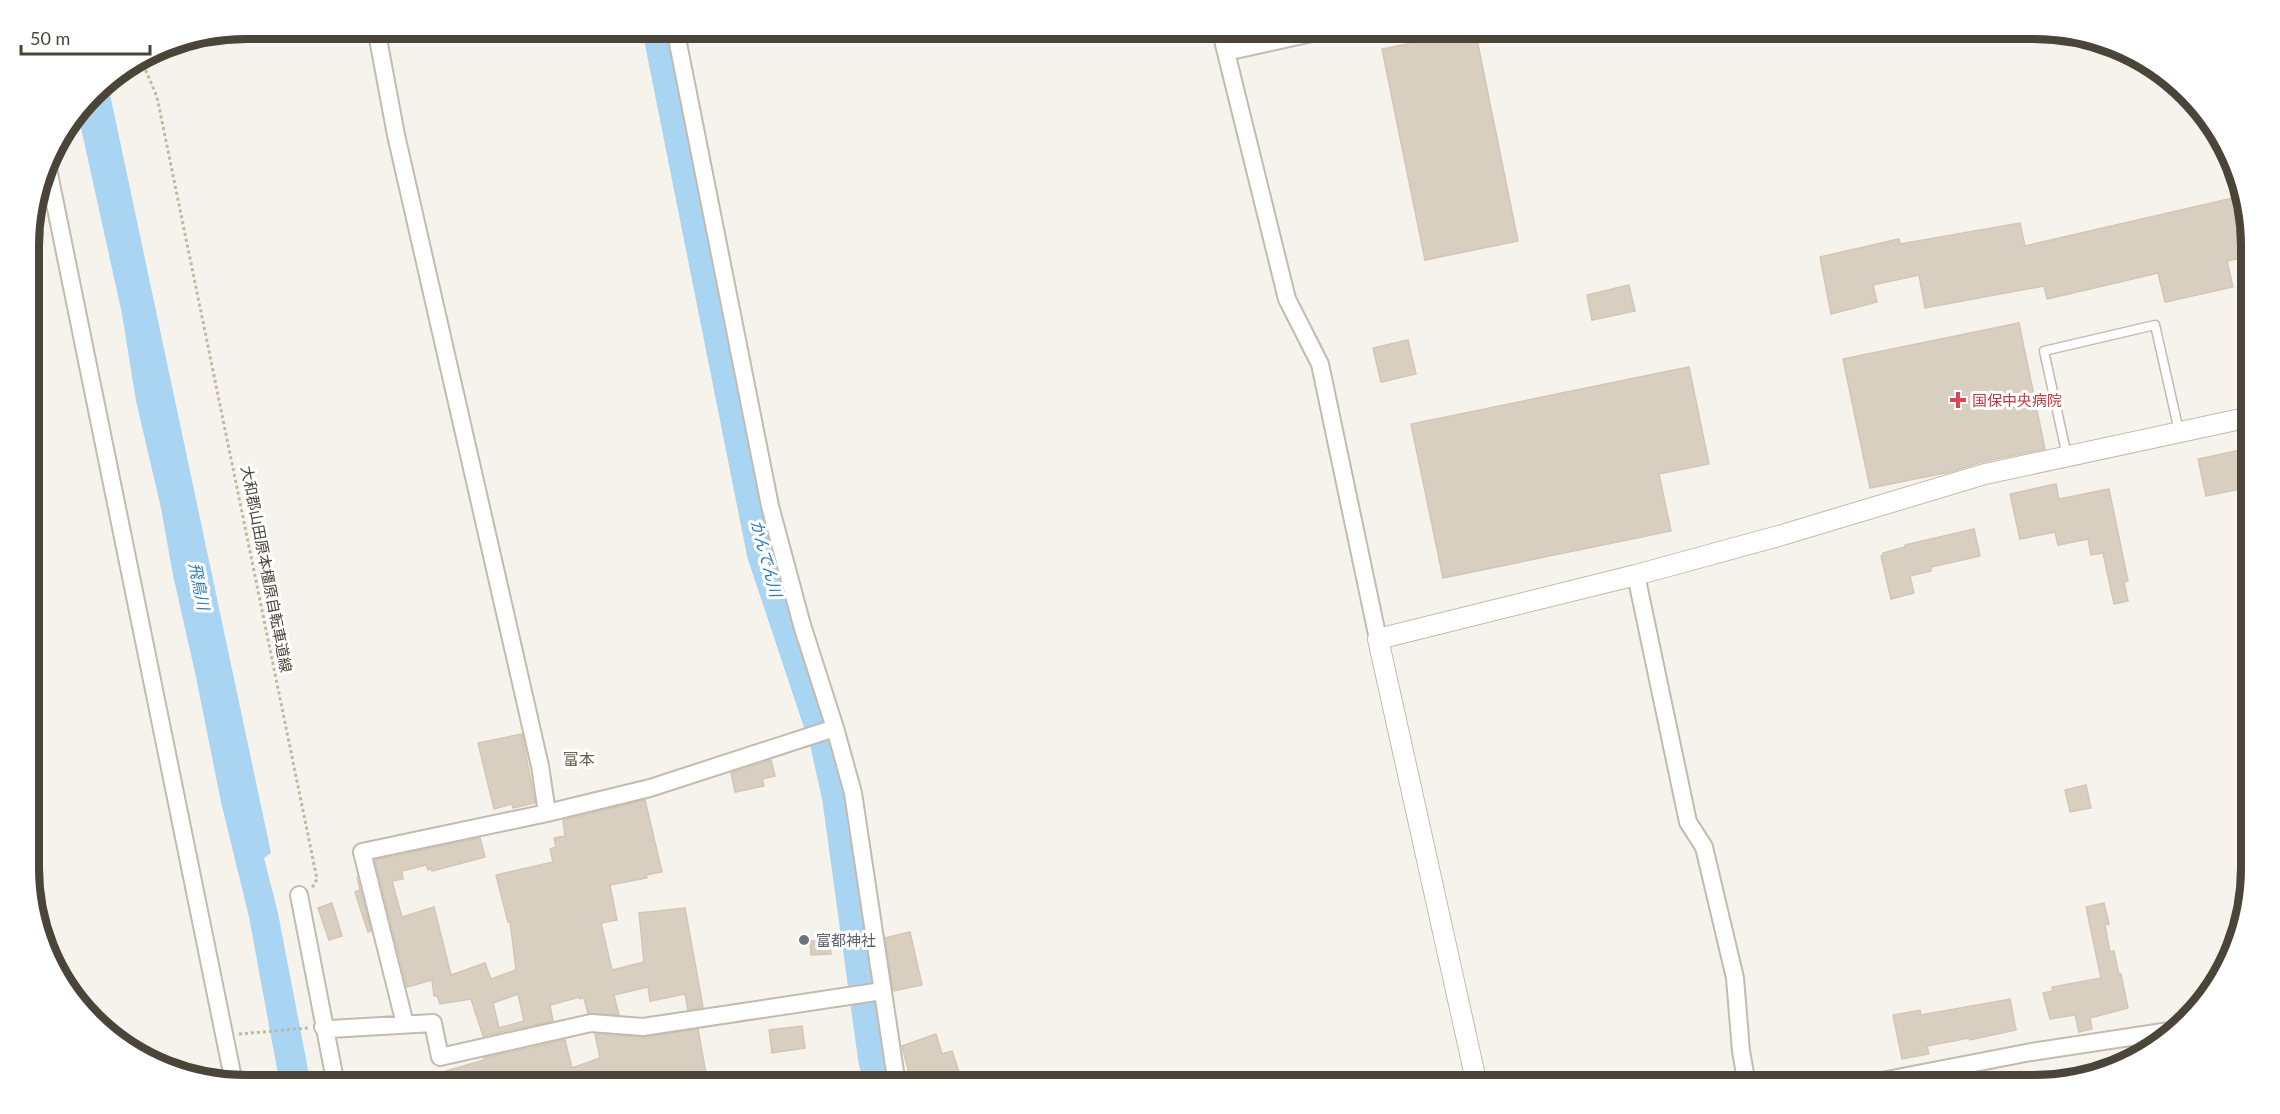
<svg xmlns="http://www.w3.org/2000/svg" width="2280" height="1114" viewBox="0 0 2280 1114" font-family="Lato,'Noto Sans JP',sans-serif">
	<rect width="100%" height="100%" fill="#f6f3ec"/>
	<path fill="#a9d4f2" d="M107 80 271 853 264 858 278 913 311 1085H280L249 917 221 802 196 677 173 575 161 508 136 401 122 314 78 114Z"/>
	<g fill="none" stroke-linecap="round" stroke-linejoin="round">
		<path stroke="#a9d4f2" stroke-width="32" d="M658 28 763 554 826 743 838 797 874 1058 880 1085"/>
	</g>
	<path fill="#d8cfc1" stroke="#d3c7b4" stroke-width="1.5" fill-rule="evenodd" d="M1475 30 1518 241 1425 260 1382 49Z
		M2241 196 2250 218V256L2227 261 2233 287 2165 302 2158 273 2047 299 2044 286 1925 308 1919 275 1873 285 1877 302 1831 314 1820 257 1899 239 1900 244 2020 223 2025 246Z
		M1629 285 1635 311 1592 320 1587 295Z
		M2019 323 2045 449 1982 462 1950 472 1870 488 1843 359Z
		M1408 340 1416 374 1381 382 1373 348Z
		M1689 367 1709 464 1659 474 1671 531 1443 578 1411 424Z
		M2250 448V487L2206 496 2198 459Z
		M2056 484 2059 499 2109 489 2128 581 2124 582 2128 601 2114 604 2103 553 2091 555 2088 539 2058 545 2055 532 2020 539 2010 494Z
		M1974 529 1980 556 1931 567V571L1910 576 1914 593 1891 599 1881 556 1883 555V553L1905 547V545Z
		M522 734 535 803 513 808 512 804 494 809 478 743Z
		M771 760 775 776 762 779 764 786 735 792 731 773Z
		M2086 785 2091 808 2070 812 2065 790Z
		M645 800 662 872 646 875 647 878 610 885 617 920 601 923 612 970 644 962 639 913 685 908 703 1007 688 1010 685 994 650 1001 648 987 614 995 619 1015 588 1013 584 998 580 999V997L550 1005 553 1021 483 1036 471 999 440 1004 437 996H434L432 980 407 987 375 860 480 838 485 857 432 871 431 868 428 870 426 865 402 871 403 879 392 881 402 917 434 907 451 975 485 963 491 979 516 970 510 921 508 922 496 875 553 862 550 849 556 847 554 838 565 836 563 820ZM518 994 524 1021 499 1028 493 1003Z
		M357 877 371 931 368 932 355 892 360 890Z
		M332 903 342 936 329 940 318 908Z
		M2104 903 2109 924 2105 925 2110 952 2114 951 2119 975 2121 974 2128 1008 2090 1018 2092 1029 2079 1032 2075 1015 2050 1019 2043 993 2053 991 2052 987 2101 978 2086 907Z
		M910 932 922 985 893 991 885 938Z
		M830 940 831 954 811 955 810 941Z
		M2010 999 2016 1030 1970 1040 1969 1038 1927 1046 1929 1054 1902 1059 1893 1015 1920 1010 1921 1015Z
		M802 1026 805 1048 772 1053 769 1030Z
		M698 1029 707 1079 694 1081 695 1085H531L529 1077 496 1085H442L439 1073 484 1060V1058L565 1040 572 1068 600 1058 595 1034 644 1037Z
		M936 1034 942 1054 952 1051 961 1078 937 1085H912L902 1046Z"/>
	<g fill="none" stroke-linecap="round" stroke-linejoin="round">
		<defs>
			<path id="service" d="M2067 456 2044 351 2155 325 2179 431"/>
			<path id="minor" d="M376 28 396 135 540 766 547 813
				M675 28 770 506 802 625 835 728 853 793 897 1085
				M1220 28 1287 299 1320 364 1378 639
				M1226 52 1334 28
				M47 164 234 1083
				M1636 575 1688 822 1704 847 1735 978 1741 1051 1747 1085
				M299 895 336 1085
				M405 1024 362 852 547 813 650 788 835 728
				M323 1027 330 1029 433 1023 440 1057 591 1023 643 1027 882 991
				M1861 1085 2031 1052 2176 1030"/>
			<path id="tertiary" d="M1477 1085 1378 639 1636 575 1782 535 1985 474 2250 417"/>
		</defs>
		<use href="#service" stroke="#c2bbae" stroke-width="11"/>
		<use href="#minor" stroke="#c2bbae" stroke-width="20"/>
		<use href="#tertiary" stroke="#c2bbae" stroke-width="22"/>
		<path stroke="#c4b79f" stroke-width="3" stroke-dasharray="3 3" stroke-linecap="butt" d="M141 59 157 97 317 879 312 888
			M239 1034 308 1028"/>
		<use href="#service" stroke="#fff" stroke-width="8"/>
		<use href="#minor" stroke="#fff" stroke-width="16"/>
		<use href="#tertiary" stroke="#fff" stroke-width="20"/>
	</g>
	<path fill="#e0444e" stroke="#fff" stroke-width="2" d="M1955 391h6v6h6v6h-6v6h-6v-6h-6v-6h6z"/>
	<circle fill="#6b7280" stroke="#fff" stroke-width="2" cx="804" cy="940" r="6"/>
	<g text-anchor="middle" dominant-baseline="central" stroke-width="6" stroke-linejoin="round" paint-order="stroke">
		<g font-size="15" fill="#be3a42" stroke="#fff" text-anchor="start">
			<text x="1972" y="400">国保中央病院</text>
		</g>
		<g font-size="15" fill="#4b4439" stroke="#fff">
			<text transform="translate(267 569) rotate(79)">大和郡山田原本橿原自転車道線</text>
		</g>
		<g font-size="15" fill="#5b616d" stroke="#fff" text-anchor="start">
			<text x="816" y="940">富都神社</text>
		</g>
		<g font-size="16" font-style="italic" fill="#2e7ab2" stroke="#fff">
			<text transform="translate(767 558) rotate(75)">かんでん川</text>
			<text transform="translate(200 586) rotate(79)">飛鳥川</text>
		</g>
		<g font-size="16" fill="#6e6250" stroke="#fff">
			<text x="579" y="758">富本</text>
		</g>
	</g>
	<path d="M0 0H2280V1114H0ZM246 39H2034A207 207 0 0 1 2241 246V868A207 207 0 0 1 2034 1075H246A207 207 0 0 1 39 868V246A207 207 0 0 1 246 39Z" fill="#fff" fill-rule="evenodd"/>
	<path fill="none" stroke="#4b4439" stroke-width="8" d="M246 39H2034A207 207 0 0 1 2241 246V868A207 207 0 0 1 2034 1075H246A207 207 0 0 1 39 868V246A207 207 0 0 1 246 39Z"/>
	<path d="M21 45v9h129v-9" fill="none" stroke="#4b4439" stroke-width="3"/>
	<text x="30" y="45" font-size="18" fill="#4b4439" stroke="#ffffff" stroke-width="4.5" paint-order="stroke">50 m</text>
</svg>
